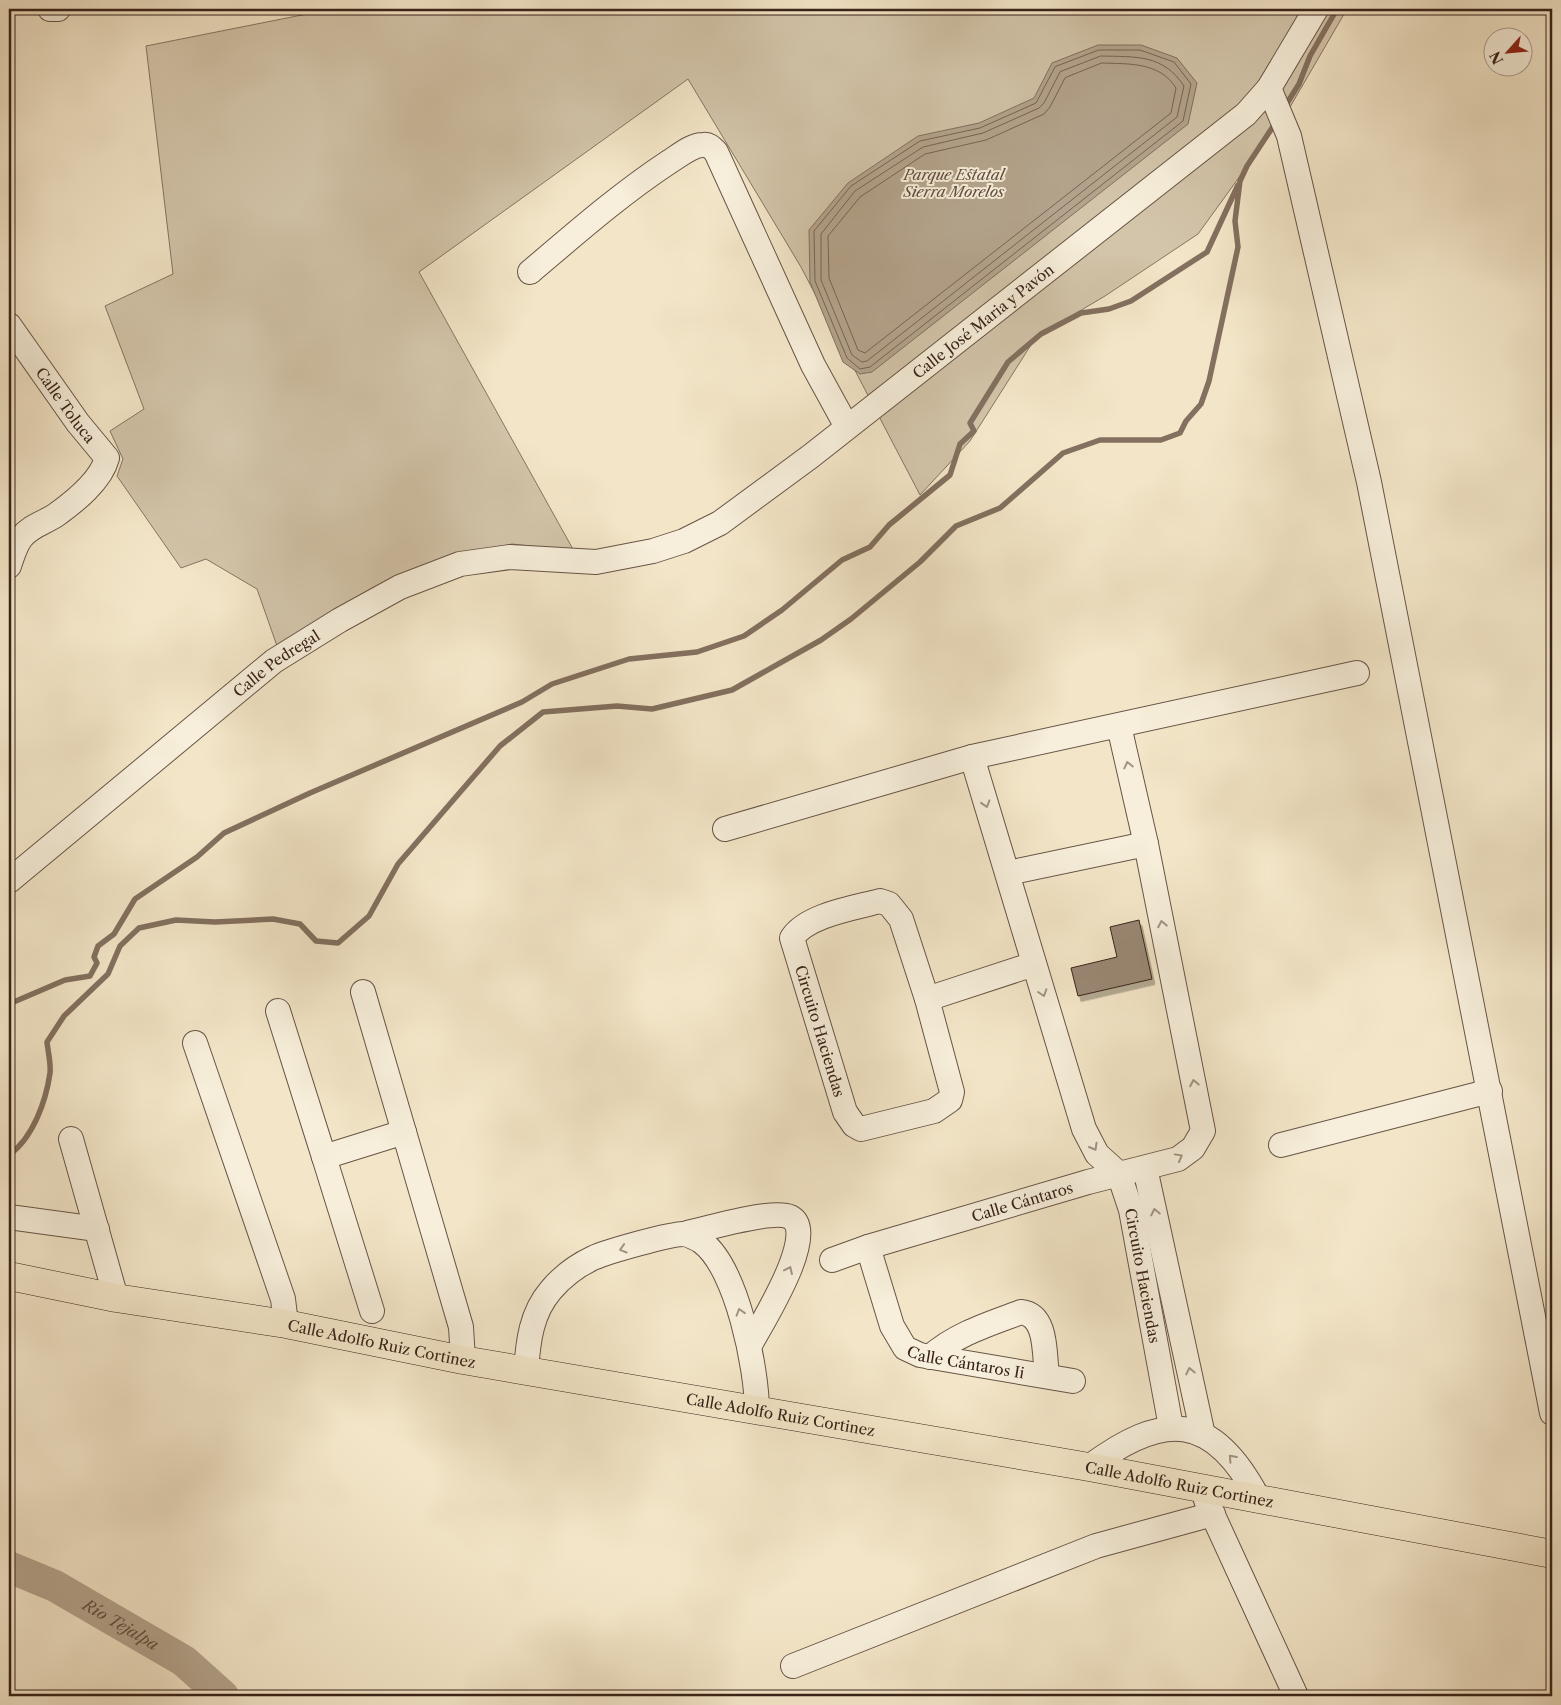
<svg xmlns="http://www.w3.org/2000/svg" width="1561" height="1705" viewBox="0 0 1561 1705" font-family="'Libre Caslon Text',serif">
	<defs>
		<filter id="shadow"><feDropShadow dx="3" dy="5.5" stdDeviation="0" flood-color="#0004"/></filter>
	</defs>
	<rect width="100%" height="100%" fill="#f3e6c8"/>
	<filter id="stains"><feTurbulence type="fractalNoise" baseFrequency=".004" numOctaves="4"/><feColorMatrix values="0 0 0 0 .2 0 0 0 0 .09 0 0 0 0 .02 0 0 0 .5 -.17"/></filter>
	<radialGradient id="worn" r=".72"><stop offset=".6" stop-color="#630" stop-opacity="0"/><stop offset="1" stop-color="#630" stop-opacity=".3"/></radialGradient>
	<path fill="#d3c5aa" stroke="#867462" d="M317 9H1347L1290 107 1198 234 1105 296 1036 337 970 441 920 495 801 267 688 79 419 272 574 551 512 544 449 557 374 587 277 646 257 589 206 559 181 568 117 476 123 459 110 431 144 409 105 306 173 274 146 46 317 12Z"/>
	<path fill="#b4a48d" stroke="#83705f" d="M1098 45H1141L1177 58 1197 83 1188 124 872 372 860 374 843 362 810 282 809 230 848 183 918 136 979 123 1034 98 1052 63Z"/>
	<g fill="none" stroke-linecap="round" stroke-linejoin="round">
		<path stroke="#766454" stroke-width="1" d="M1099 50H1140L1174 62 1191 84 1183 121 870 367 860 369 847 358 815 281 814 231 851 186 920 141 980 128 1036 103 1055 67Z
			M1101 56C1136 57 1163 54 1184 86L1177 117 867 361 862 362 852 355 821 280V234L855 191 923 147 983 133 1039 108 1044 103 1060 72Z
			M1102 63C1129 64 1160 62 1176 88L1171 113 865 353 858 350 829 278 828 236 860 197 925 154 986 140 1044 114 1050 107 1065 78Z"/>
		<path stroke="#83705f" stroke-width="5.5" d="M1284 108 1299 84 1310 56 1337 9
			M9 1004 65 980 90 976 97 963 94 957 98 946 114 934 135 899 197 857 224 833 310 793 522 702 552 684 629 659 697 652 744 636 782 610 842 560 870 547 889 525 950 475 960 444 974 431 970 423 1008 362 1041 334 1081 313 1109 309 1131 301 1207 252 1238 185
			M9 1155C33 1138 46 1101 50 1073 51 1063 48 1052 47 1042L64 1016 108 974 120 946 139 928 176 920 215 922 273 919 300 924 316 941 338 943 369 916 398 864 500 746 543 712 617 706 652 709 732 690 821 640 851 619 920 562 956 526 1000 508 1063 453 1100 440H1161L1180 433 1186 421 1201 404 1209 381 1238 247 1235 221 1240 181 1247 166 1276 122"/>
		<path stroke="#b4a48d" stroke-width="32" id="s1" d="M9 1567 55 1586 184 1661 223 1696"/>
	</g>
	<path fill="#9a8874" stroke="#39231a" filter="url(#shadow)" d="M1139 920 1152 979 1078 996 1071 968 1117 957 1110 927Z"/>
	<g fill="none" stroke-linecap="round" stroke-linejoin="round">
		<defs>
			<g id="minor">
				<path d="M50 9H58"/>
				<path d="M1269 88 1289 136 1369 482 1552 1413"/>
				<path d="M530 272C575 234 619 195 669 162 679 156 691 145 703 145 709 144 712 148 716 152L813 365 847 427"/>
				<path id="s2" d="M9 325 78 423 107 458C101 481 74 502 56 515 44 523 30 526 21 538 15 546 12 557 9 566"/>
				<path id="s3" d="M972 757 1084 1129 1097 1154 1119 1174 1131 1210 1171 1427"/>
				<path d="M725 829 972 757 1357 673"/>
				<path d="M1008 873 1146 844"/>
				<path id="s4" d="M9 881 274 661 340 620 400 587 460 564 510 557 596 562 653 551 684 541 720 523 811 456 1246 114 1269 88 1316 9"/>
				<path d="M880 901 889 904 901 919 927 999 952 1092 950 1100 934 1111 861 1129 854 1125 845 1112 792 938C807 915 854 908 880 901Z"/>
				<path d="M363 992 461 1327 463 1360"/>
				<path d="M927 999 1034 964"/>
				<path d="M278 1011 324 1157 404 1132"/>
				<path d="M195 1043 283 1299 286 1324"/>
				<path d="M71 1139 116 1298"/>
				<path d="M1281 1145 1490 1091"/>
				<path d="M324 1157 372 1311"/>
				<path d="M1145 1168 1203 1435"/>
				<path d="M9 1217 97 1229"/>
				<path d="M684 1234C704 1229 773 1209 790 1217 820 1232 761 1324 750 1345"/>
				<path id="s5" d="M868 1247 892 1326 905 1348 920 1355 1073 1381"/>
				<path id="s6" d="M832 1260 868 1247 1088 1182 1178 1159 1193 1148 1203 1131 1146 844 1119 726"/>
				<path d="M930 1357C956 1334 989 1324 1021 1312 1048 1315 1044 1355 1047 1376"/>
				<path d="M526 1371C528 1342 531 1313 551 1290 562 1277 578 1265 593 1258 606 1252 672 1233 685 1234 689 1235 698 1239 702 1242 737 1268 757 1369 757 1411"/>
				<path d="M1089 1467C1163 1412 1212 1411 1258 1498"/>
				<path d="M1206 1500 1296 1696"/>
				<path d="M793 1666 1096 1546 1213 1514"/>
			</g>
			<g id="major">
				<path id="s7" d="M9 1276 116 1298 286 1324 463 1360 1089 1467 1552 1554"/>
			</g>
		</defs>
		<use href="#minor" stroke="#685446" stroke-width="26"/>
		<use href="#major" stroke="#39231a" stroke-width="29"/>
		<use href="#minor" stroke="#f7efdb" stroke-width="24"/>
		<use href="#major" stroke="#f3e6c8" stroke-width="28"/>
	</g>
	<defs><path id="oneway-chevron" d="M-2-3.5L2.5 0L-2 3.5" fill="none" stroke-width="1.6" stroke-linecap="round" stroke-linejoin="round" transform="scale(1.25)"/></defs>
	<g stroke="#a29384">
		<use href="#oneway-chevron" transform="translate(1128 765) rotate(-103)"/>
		<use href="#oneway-chevron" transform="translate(986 804) rotate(73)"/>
		<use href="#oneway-chevron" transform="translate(1162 924) rotate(-101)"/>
		<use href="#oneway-chevron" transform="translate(1043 993) rotate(72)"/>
		<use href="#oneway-chevron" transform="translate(1194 1083) rotate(-101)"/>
		<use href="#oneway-chevron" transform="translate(1094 1147) rotate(60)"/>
		<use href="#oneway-chevron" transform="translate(1179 1157) rotate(-29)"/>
		<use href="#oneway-chevron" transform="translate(1155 1212) rotate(-102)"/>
		<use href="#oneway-chevron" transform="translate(623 1249) rotate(163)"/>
		<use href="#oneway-chevron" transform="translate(789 1270) rotate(-65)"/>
		<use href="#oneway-chevron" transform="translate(740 1312) rotate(-107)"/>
		<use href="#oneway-chevron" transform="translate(1190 1371) rotate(-102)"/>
		<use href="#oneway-chevron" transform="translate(1232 1458) rotate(-132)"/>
	</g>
	<g text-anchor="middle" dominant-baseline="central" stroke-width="4" stroke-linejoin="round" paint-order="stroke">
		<g font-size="15" font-style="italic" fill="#604c3e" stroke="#f7efdb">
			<text x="954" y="174">Parque Estatal<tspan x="954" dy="17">Sierra Morelos</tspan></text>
		</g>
		<g font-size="15" fill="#39231a" stroke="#f7efdb">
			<text stroke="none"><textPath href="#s4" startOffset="1154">Calle José Maria y Pavón</textPath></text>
			<text stroke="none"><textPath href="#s2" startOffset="98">Calle Toluca</textPath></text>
			<text stroke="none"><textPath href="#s4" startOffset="345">Calle Pedregal</textPath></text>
			<text transform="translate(820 1031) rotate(73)">Circuito Haciendas</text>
			<text stroke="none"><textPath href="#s6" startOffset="199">Calle Cántaros</textPath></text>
			<text stroke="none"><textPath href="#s3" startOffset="551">Circuito Haciendas</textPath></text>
			<text stroke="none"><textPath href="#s7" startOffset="379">Calle Adolfo Ruiz Cortinez</textPath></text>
			<text stroke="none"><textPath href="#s5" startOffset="171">Calle Cántaros Ii</textPath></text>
			<text stroke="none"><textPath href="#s7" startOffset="784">Calle Adolfo Ruiz Cortinez</textPath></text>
			<text stroke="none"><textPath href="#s7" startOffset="1189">Calle Adolfo Ruiz Cortinez</textPath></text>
		</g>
		<g font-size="16" font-style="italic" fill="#645042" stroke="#f7efdb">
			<text stroke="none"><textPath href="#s1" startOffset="126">Río Tejalpa</textPath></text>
		</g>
	</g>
	<rect width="1561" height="1705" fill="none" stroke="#f3e6c8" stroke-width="30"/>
	<rect x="10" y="10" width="1541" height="1685" fill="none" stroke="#39231a" stroke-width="2.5"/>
	<rect x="15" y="15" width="1531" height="1675" fill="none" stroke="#39231a"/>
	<g transform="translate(1508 52) rotate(243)"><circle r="24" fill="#f7efdb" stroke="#ab9d8e"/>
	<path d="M0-4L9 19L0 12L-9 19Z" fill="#8f2418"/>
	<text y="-8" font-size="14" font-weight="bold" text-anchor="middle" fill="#39231a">N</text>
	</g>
	<rect width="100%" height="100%" filter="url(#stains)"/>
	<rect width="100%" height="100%" fill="url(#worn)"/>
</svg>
